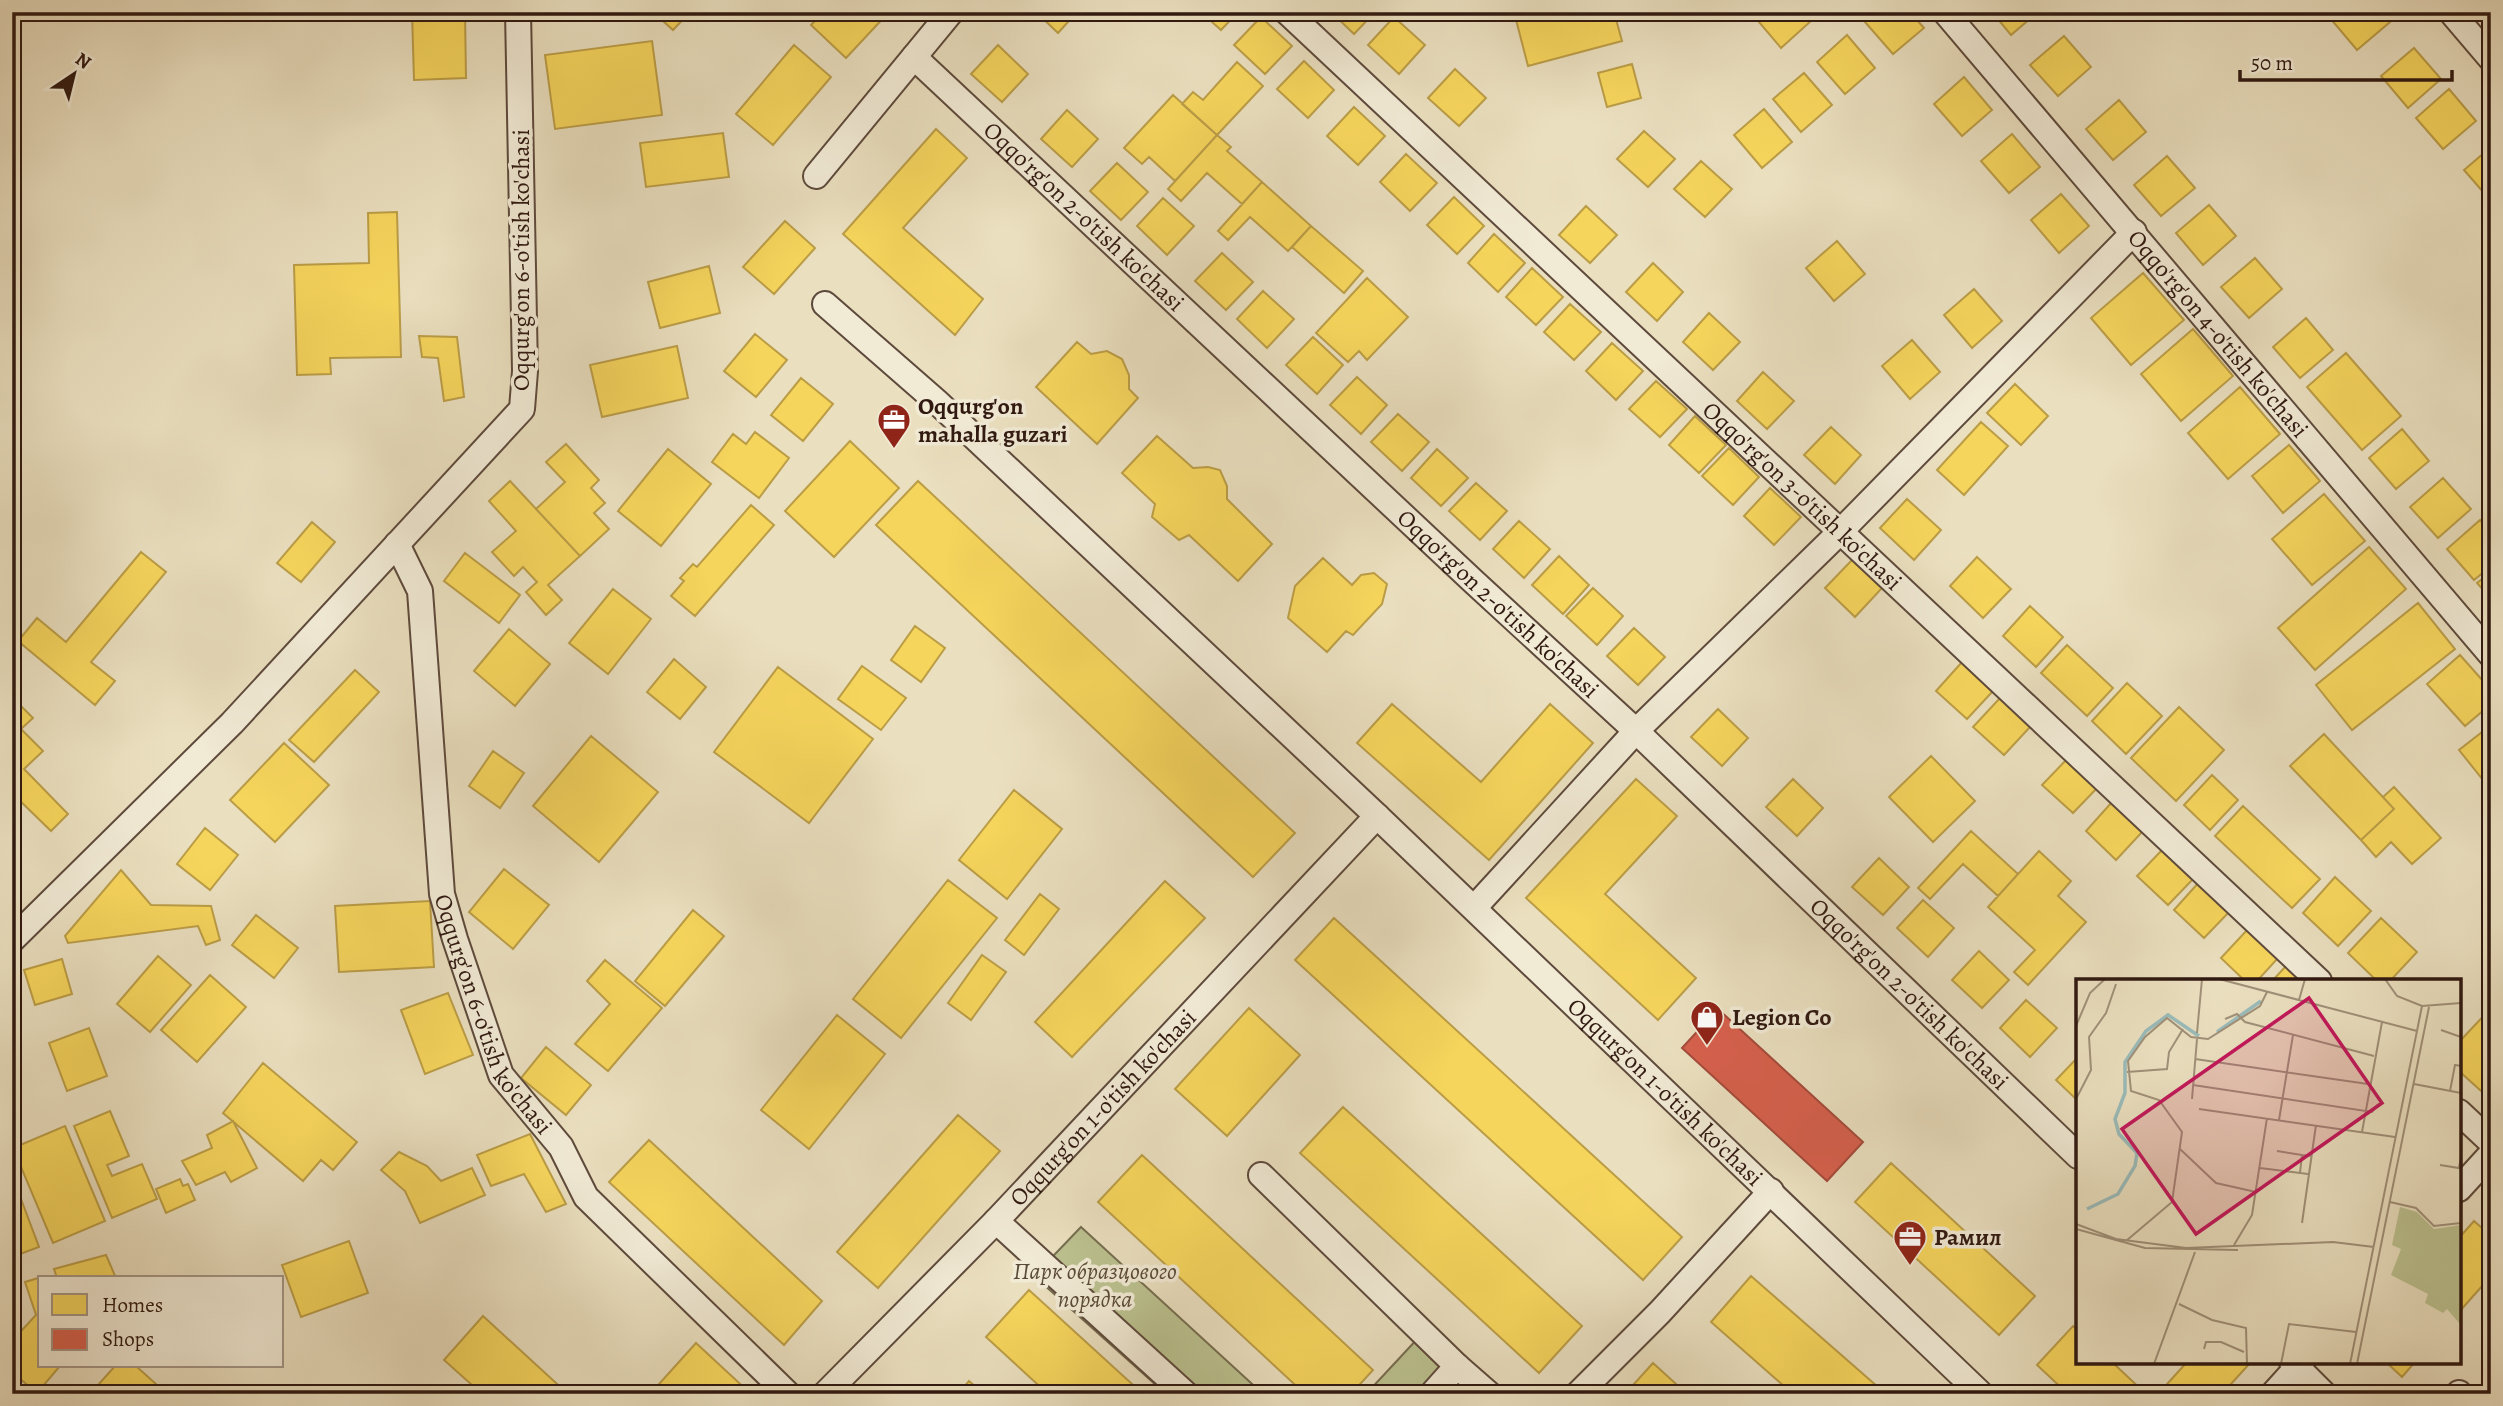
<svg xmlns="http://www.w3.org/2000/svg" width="2503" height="1406" viewBox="0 0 2503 1406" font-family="Alegreya,serif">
	<rect width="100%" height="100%" fill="#eadfbf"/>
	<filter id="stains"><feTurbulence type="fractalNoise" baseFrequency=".00286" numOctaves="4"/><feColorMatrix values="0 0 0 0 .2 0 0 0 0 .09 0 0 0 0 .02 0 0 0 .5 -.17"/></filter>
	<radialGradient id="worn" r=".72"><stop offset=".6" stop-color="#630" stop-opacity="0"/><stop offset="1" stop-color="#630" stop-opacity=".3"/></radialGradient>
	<path fill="#bbc18f" stroke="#766d50" stroke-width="2" d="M1081 1227 1263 1394H1166L1034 1276Z
		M1420 1336 1451 1364 1424 1394H1366Z"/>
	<path fill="#f6d55c" stroke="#bb9d46" stroke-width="2" d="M412 12H465L466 78 414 80Z
		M653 12H690L673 30Z
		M823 12H889L846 58 811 25Z
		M1036 12H1077L1058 33Z
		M1201 12H1238L1221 30Z
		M1331 12H1375L1354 34Z
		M1514 12H1614L1622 41 1528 66Z
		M1756 12H1804L1811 21 1781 48 1753 15Z
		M1876 12H1910L1924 28 1893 54 1865 22Z
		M1992 12H2038L2011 35Z
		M2337 12H2382L2390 22 2357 50 2330 18Z
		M1261 17 1292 46 1265 74 1234 45Z
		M1394 17 1425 45 1399 74 1368 45Z
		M1847 35 1875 68 1845 94 1817 62Z
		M2064 36 2091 67 2058 96 2030 65Z
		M652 41 662 115 555 129 545 55Z
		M794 45 831 77 773 145 736 114Z
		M998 45 1028 74 1002 102 971 74Z
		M2414 48 2441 79 2408 108 2381 76Z
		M1304 61 1334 90 1308 118 1277 89Z
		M1237 62 1263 86 1217 135 1182 104 1193 92 1203 100Z
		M1632 64 1641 98 1607 107 1598 73Z
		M1455 69 1486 98 1459 126 1428 98Z
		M1804 73 1832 105 1801 132 1773 99Z
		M1964 77 1992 110 1962 136 1934 104Z
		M2449 89 2476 121 2443 149 2416 118Z
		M1173 95 1217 135 1175 181 1149 157 1142 164 1124 148Z
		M2119 100 2146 132 2113 160 2086 129Z
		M1354 107 1385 136 1358 165 1327 136Z
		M1764 109 1792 142 1762 168 1734 135Z
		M1067 110 1098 139 1072 167 1041 139Z
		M936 129 967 158 903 228 983 299 955 335 843 234Z
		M1644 131 1675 159 1648 187 1617 159Z
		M723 133 729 177 646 187 640 143Z
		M2012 134 2040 167 2009 193 1981 161Z
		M1217 135 1231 147 1227 151 1262 182 1242 204 1207 173 1181 201 1168 189Z
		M2491 147V201L2464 170Z
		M1406 154 1437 183 1410 211 1380 182Z
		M2167 156 2195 188 2161 216 2134 185Z
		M1701 161 1732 189 1705 217 1674 189Z
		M1117 163 1148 192 1121 220 1090 191Z
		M1262 182 1311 226 1288 251 1250 217 1228 240 1218 231Z
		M2061 194 2089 226 2059 253 2031 220Z
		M1454 197 1484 226 1457 254 1427 225Z
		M1163 198 1194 226 1167 255 1137 226Z
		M2209 205 2236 236 2203 265 2176 233Z
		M1586 206 1617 235 1590 263 1559 235Z
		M397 212 401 357 330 358 331 374 297 375 294 265 369 263 368 213Z
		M785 221 815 248 774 294 743 267Z
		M1311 226 1363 271 1344 293 1292 247Z
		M1494 234 1525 263 1498 292 1468 263Z
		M1837 241 1865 274 1834 301 1806 268Z
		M1222 253 1253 282 1226 310 1195 281Z
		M2255 258 2282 289 2249 318 2221 287Z
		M1653 263 1683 292 1657 321 1626 292Z
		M709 266 720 313 660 328 648 282Z
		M1532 268 1563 297 1536 325 1506 297Z
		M2143 273 2184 320 2131 365 2091 318Z
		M1367 278 1408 317 1367 360 1359 351 1348 362 1316 333Z
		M1974 289 2002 321 1972 348 1944 315Z
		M1263 291 1294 319 1267 348 1237 319Z
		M1570 304 1601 332 1574 360 1544 332Z
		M1709 313 1740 342 1713 370 1683 342Z
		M2306 318 2333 350 2300 378 2273 347Z
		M2193 329 2233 376 2181 421 2141 374Z
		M755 334 787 360 756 397 724 371Z
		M419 336 457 337 464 397 444 401 438 358 422 357Z
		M1313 337 1343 365 1317 394 1286 365Z
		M1912 340 1940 372 1910 399 1882 366Z
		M1077 342 1091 354 1107 351 1122 359 1129 375V389L1138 398 1097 444 1036 387Z
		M1612 343 1643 371 1616 400 1586 371Z
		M677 346 688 398 602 417 590 365Z
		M2346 353 2401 416 2362 450 2307 387Z
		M1763 372 1794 401 1767 429 1737 401Z
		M1357 377 1387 405 1361 434 1330 405Z
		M801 378 833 404 803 441 771 415Z
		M1656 381 1687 409 1660 437 1629 409Z
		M2015 384 2048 416 2021 445 1987 413Z
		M2240 387 2280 434 2228 479 2188 433Z
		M1398 414 1429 442 1402 471 1371 442Z
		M1695 416 1726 445 1699 473 1669 445Z
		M1981 422 2008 446 1964 495 1937 470Z
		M1831 427 1861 455 1835 484 1804 455Z
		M2402 429 2429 461 2396 489 2369 458Z
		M755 432 789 458 759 498 712 462 733 434 746 444Z
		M1157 436 1193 468 1208 467 1220 470 1227 486V499L1272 544 1238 581 1189 535 1179 540 1152 517 1155 504 1122 473Z
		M850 441 899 488 834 557 785 511Z
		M566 444 599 480 591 488 605 503 594 513 609 529 580 556 536 509 565 482 546 462Z
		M2289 445 2320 481 2283 513 2252 476Z
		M1729 448 1759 477 1733 505 1702 476Z
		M668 449 711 484 661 546 618 511Z
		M1437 449 1468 478 1441 506 1411 478Z
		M2443 478 2471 509 2438 538 2410 507Z
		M510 481 580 556 548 585 562 600 546 615 526 592 537 582 523 567 514 576 492 552 516 531 489 501Z
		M918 481 1295 833 1253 877 876 525Z
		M1476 483 1507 511 1480 540 1449 511Z
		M1770 488 1801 517 1774 545 1744 516Z
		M2324 494 2365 541 2312 585 2272 539Z
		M1907 499 1941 530 1914 560 1880 528Z
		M751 505 774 525 695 616 671 596 684 581 680 578 693 564 697 567Z
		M2480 520 2491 533V566L2474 580 2447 549Z
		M1519 521 1550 549 1524 578 1493 549Z
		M312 522 335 542 301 582 277 563Z
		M2369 547 2406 589 2315 670 2278 628Z
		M141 552 166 572 91 662 115 681 95 705 18 641 37 618 66 642Z
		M465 553 520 595 499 623 444 581Z
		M1559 556 1589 585 1563 614 1532 585Z
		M1977 557 2011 589 1983 618 1950 586Z
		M1323 558 1352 585 1361 575 1374 573 1387 584 1382 604 1353 635 1346 631 1327 652 1288 618 1295 586Z
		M1852 560 1882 588 1855 617 1825 588Z
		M2491 572V599L2477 583Z
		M1593 588 1623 616 1597 645 1566 616Z
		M613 589 651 619 608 674 569 643Z
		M2418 603 2455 649 2352 730 2316 685Z
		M2030 606 2063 637 2036 667 2003 636Z
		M915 626 945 648 921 682 891 660Z
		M1634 628 1665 657 1638 685 1607 656Z
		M509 629 550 664 515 706 474 671Z
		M2067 645 2113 688 2087 716 2041 673Z
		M2460 655 2491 690V704L2465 726 2427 684Z
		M674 659 706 687 680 719 647 692Z
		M1962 662 1993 691 1967 719 1936 691Z
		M862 666 906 698 881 730 838 699Z
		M778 667 873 739 809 823 714 752Z
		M355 670 379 692 314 762 289 740Z
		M2127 683 2162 716 2126 754 2092 721Z
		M12 697 33 718 21 729 43 751 24 769 68 814 51 831 12 793Z
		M2000 698 2030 727 2004 755 1973 727Z
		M1392 704 1481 782 1550 704 1593 743 1489 860 1357 743Z
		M2179 707 2224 750 2176 801 2131 758Z
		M1718 709 1748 738 1722 766 1691 737Z
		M2491 725V790L2459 750Z
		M2324 734 2394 809 2361 840 2290 766Z
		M591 736 658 792 599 862 533 806Z
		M284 743 329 785 275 842 230 800Z
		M493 751 524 773 500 808 469 786Z
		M1931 756 1975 801 1933 842 1889 797Z
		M2069 757 2100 785 2073 813 2042 785Z
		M2212 775 2238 800 2210 830 2184 805Z
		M1636 779 1677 816 1605 894 1696 978 1658 1020 1526 898Z
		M1793 779 1823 808 1797 836 1766 807Z
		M2394 787 2441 838 2412 864 2391 842 2376 857 2361 840 2394 809 2383 797Z
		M1014 790 1062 829 1007 899 959 860Z
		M2112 802 2143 831 2116 860 2086 831Z
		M2243 806 2320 879 2292 908 2215 836Z
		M205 828 238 855 210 890 177 864Z
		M1971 831 2018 874 1998 896 1963 864 1930 899 1918 888Z
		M2164 848 2195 877 2168 905 2137 876Z
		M2039 851 2071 881 2058 896 2086 922 2028 985 2014 972 2035 950 1988 907Z
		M1879 858 1909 887 1883 915 1852 887Z
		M504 869 549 905 513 949 469 912Z
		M121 870 151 905 211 906 220 940 206 945 198 926 68 943 65 936Z
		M2335 877 2371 911 2338 946 2303 913Z
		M948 880 997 918 901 1038 853 999Z
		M1165 881 1205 918 1072 1057 1035 1022Z
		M2200 881 2231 910 2204 938 2174 910Z
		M1040 894 1059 909 1024 955 1005 940Z
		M1923 900 1954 928 1928 957 1897 928Z
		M430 901 434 967 339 972 335 906Z
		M693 910 724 936 665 1006 635 981Z
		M256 915 298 948 274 978 232 945Z
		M1334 918 1682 1237 1643 1280 1295 960Z
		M2381 918 2417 952 2390 981H2377L2348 953Z
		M2248 929 2278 958 2257 981H2245L2221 958Z
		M1979 951 2009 980 1982 1008 1952 980Z
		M982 955 1006 972 971 1020 948 1003Z
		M158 956 191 985 150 1032 117 1004Z
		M62 959 72 994 35 1005 24 970Z
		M605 960 662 1008 608 1071 575 1044 610 1004 587 981Z
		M2287 965 2303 981H2272Z
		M210 975 246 1007 197 1062 161 1030Z
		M448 993 473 1055 425 1074 401 1010Z
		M2026 1000 2057 1028 2030 1057 2000 1028Z
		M1249 1008 1300 1055 1227 1136 1175 1089Z
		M2491 1008V1100L2459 1071V1042Z
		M837 1015 885 1054 809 1149 761 1110Z
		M89 1028 107 1076 67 1091 49 1043Z
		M546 1047 591 1085 566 1115 521 1078Z
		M2078 1057V1101L2056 1080Z
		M263 1063 357 1142 333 1170 321 1160 303 1181 223 1113Z
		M1343 1107 1582 1326 1539 1373 1300 1153Z
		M110 1111 129 1156 107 1165 112 1176 142 1164 157 1199 112 1218 74 1126Z
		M958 1115 1000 1151 878 1288 837 1252Z
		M233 1121 257 1168 231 1182 225 1172 196 1185 182 1161 212 1148 207 1135Z
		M65 1126 105 1221 53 1243 13 1148Z
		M530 1134 566 1204 546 1212 524 1174 491 1186 477 1155Z
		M649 1140 822 1301 784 1345 609 1182Z
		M399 1152 427 1166 441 1181 472 1168 485 1195 420 1223 405 1191 381 1170Z
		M1142 1155 1373 1370 1351 1394H1305L1098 1202Z
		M1891 1163 2035 1296 1999 1335 1855 1202Z
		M12 1175 39 1247 12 1257Z
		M180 1179 183 1186 188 1184 195 1200 166 1213 156 1189Z
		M2474 1221 2491 1236V1276L2459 1312V1238Z
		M349 1241 368 1293 301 1317 282 1265Z
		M106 1255 116 1278H57L54 1269Z
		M45 1276 46 1278H40V1366H60L37 1393 12 1372V1341L36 1315 25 1282Z
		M1751 1276 1886 1394H1793L1711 1322Z
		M1029 1290 1143 1394H1048L986 1337Z
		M483 1316 568 1394H482L444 1360Z
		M2073 1326 2078 1330V1362H2112L2146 1394H2068L2037 1365Z
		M696 1343 751 1394H650Z
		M2187 1362H2251L2222 1394H2158Z
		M2386 1362H2415L2402 1377Z
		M1653 1363 1687 1394H1625Z
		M115 1366H136L167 1394H90Z
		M969 1381 984 1394H958Z"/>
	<path fill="#d6604d" stroke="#a44b3b" stroke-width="2" d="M1718 1009 1863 1142 1827 1181 1682 1048Z"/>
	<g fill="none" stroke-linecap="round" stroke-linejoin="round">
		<defs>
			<g id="street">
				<path id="s1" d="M1287 12 2319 981"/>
				<path id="s2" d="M1945 12 2491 655"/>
				<path d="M2451 12 2491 59"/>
				<path id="s3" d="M914 57 1474 582 1636 731 2078 1156"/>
				<path d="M816 176 951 12"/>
				<path id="s4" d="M825 304 936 401 1377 816 1981 1394"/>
				<path id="s5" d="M397 544 420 591 442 894 455 939 501 1075 561 1147 586 1197 788 1394"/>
				<path d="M1474 908 1636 731 1840 532 2134 232"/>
				<path d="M12 940 232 723 522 409 525 371 518 12"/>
				<path d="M2459 1112 2491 1142"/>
				<path d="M1261 1175 1457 1366"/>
				<path d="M2459 1189 2491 1154"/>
				<path d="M996 1221 1186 1394"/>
				<path d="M2292 1362 2324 1394"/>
				<path id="s6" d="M825 1394 996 1221 1377 816"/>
				<path d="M1432 1394 1457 1366 1489 1394"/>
				<path d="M1578 1394 1660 1312 1771 1191"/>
				<path d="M2273 1394 2302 1362"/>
				<path d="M2459 1394V1393"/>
			</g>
		</defs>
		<use href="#street" stroke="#5e4a3c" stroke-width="28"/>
		<use href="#street" stroke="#f1ead5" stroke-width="24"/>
	</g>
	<defs>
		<symbol id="office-pin" viewBox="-11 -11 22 30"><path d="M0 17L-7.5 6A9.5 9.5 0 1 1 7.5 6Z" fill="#8f2418" stroke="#f1ead5"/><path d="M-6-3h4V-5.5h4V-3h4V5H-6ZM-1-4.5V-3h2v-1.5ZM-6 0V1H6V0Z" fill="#fff"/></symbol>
		<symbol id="shop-pin" viewBox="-11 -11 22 30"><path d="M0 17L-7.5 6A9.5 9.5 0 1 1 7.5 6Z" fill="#8f2418" stroke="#f1ead5"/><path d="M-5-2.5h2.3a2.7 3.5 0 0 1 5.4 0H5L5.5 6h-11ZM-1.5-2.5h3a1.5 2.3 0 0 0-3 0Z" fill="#fff"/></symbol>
	</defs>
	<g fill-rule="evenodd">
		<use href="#office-pin" x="875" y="401" width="38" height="52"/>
		<use href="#shop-pin" x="1688" y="998" width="38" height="52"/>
		<use href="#office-pin" x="1891" y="1218" width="38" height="52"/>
	</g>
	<g text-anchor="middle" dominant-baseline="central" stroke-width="7" stroke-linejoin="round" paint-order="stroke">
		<g font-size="24" fill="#301911" stroke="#f1ead5">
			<text stroke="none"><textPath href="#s3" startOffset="233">Oqqo'rg'on 2-o'tish ko'chasi</textPath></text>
			<text transform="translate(521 260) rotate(-90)">Oqqurg'on 6-o'tish ko'chasi</text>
			<text stroke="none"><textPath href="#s2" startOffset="422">Oqqo'rg'on 4-o'tish ko'chasi</textPath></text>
			<text stroke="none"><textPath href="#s1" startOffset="707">Oqqo'rg'on 3-o'tish ko'chasi</textPath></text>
			<text stroke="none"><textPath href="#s3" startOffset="800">Oqqo'rg'on 2-o'tish ko'chasi</textPath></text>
			<text stroke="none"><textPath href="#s3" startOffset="1367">Oqqo'rg'on 2-o'tish ko'chasi</textPath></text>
			<text stroke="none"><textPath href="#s5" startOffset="488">Oqqurg'on 6-o'tish ko'chasi</textPath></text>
			<text stroke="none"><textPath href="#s4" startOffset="1152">Oqqurg'on 1-o'tish ko'chasi</textPath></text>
			<text stroke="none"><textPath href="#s6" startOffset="399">Oqqurg'on 1-o'tish ko'chasi</textPath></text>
		</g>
		<g font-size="24" font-weight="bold" fill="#301911" stroke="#f1ead5" text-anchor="start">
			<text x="918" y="406">Oqqurg'on<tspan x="918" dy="28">mahalla guzari</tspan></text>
			<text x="1732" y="1017">Legion Co</text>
			<text x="1934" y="1237">Рамил</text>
		</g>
		<g font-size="24" font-style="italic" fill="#5a4b37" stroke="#f1ead5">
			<text x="1095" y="1271">Парк образцового<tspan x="1095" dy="28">порядка</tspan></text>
		</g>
	</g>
	<g transform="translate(2076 979)">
		<rect width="385" height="385" fill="#eadfbf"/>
		<path d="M324 228 341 233 358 250 385 246V346L371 330 367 334 349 324 352 315 315 296 325 270 316 266Z" fill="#bbc18f"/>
		<path fill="none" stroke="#9abbb9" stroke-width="3.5" d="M141 53 185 22M11 230 42 215 59 187 61 174 43 155 39 140 49 114V83L70 52 92 36 123 57"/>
		<path fill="none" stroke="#a09079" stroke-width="2" d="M143 0 341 52M309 0 321 17 346 27 385 24M223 21 229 0M149 40 161 35 169 43 298 77M0 47 14 14 29 0M365 51 385 58M121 54 126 0M119 80 292 105M51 93 91 90 93 73 107 50M338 105 385 114M117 106 296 133 302 125M374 112 379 86 385 87M0 120 15 91 13 58 30 34 40 5M116 120 121 60M123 130 319 158M203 141 217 56M286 153 306 43M104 170 140 204 180 213M201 172 226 176M364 186 383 189 385 178M184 189 224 194M232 195 224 194 226 176 236 177M314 223 340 229 358 247 385 244M226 244 240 146M0 245 40 260 110 269 257 263 298 268M0 250 69 269 162 271M50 262 96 223 106 153 83 121 55 112 52 82 69 58 91 39 115 58 132 60 184 27 191 13M158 266 176 236 191 139M103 325 136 341 170 349 171 385M128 370 130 363H145L168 373M78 385 119 273M205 385 213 345 280 353M274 385 346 27M281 385 353 28"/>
		<path fill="#c2185b" fill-opacity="0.15" stroke="#c2185b" stroke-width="3.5" d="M233 19 306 124 120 255 46 150Z"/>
		<rect width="385" height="385" fill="none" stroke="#301911" stroke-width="3.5"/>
	</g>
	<rect width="2503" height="1406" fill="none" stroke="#eadfbf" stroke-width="42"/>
	<rect x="14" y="14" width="2475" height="1378" fill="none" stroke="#301911" stroke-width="3.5"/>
	<rect x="21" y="21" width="2461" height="1364" fill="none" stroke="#301911" stroke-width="2"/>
	<rect x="38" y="1276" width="245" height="91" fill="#f1ead5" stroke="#a49687" stroke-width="2"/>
	<rect x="52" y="1294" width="35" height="21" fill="#f6d55c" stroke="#a49687" stroke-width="2"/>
	<text x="102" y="1312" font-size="21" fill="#301911">Homes</text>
	<rect x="52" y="1329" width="35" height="21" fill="#d6604d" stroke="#a49687" stroke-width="2"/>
	<text x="102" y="1346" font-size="21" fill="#301911">Shops</text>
	<g transform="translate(74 74) rotate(35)" stroke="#f1ead5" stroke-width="5" paint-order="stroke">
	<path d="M0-5L12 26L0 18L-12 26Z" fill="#301911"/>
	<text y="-10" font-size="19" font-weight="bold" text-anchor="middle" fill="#301911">N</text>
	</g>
	<path d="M2240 70v10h212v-10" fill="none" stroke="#301911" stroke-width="3.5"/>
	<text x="2251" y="70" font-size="21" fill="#301911" stroke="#f1ead5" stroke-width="5" paint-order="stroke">50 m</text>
	<rect width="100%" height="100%" filter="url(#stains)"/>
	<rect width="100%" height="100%" fill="url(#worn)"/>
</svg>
